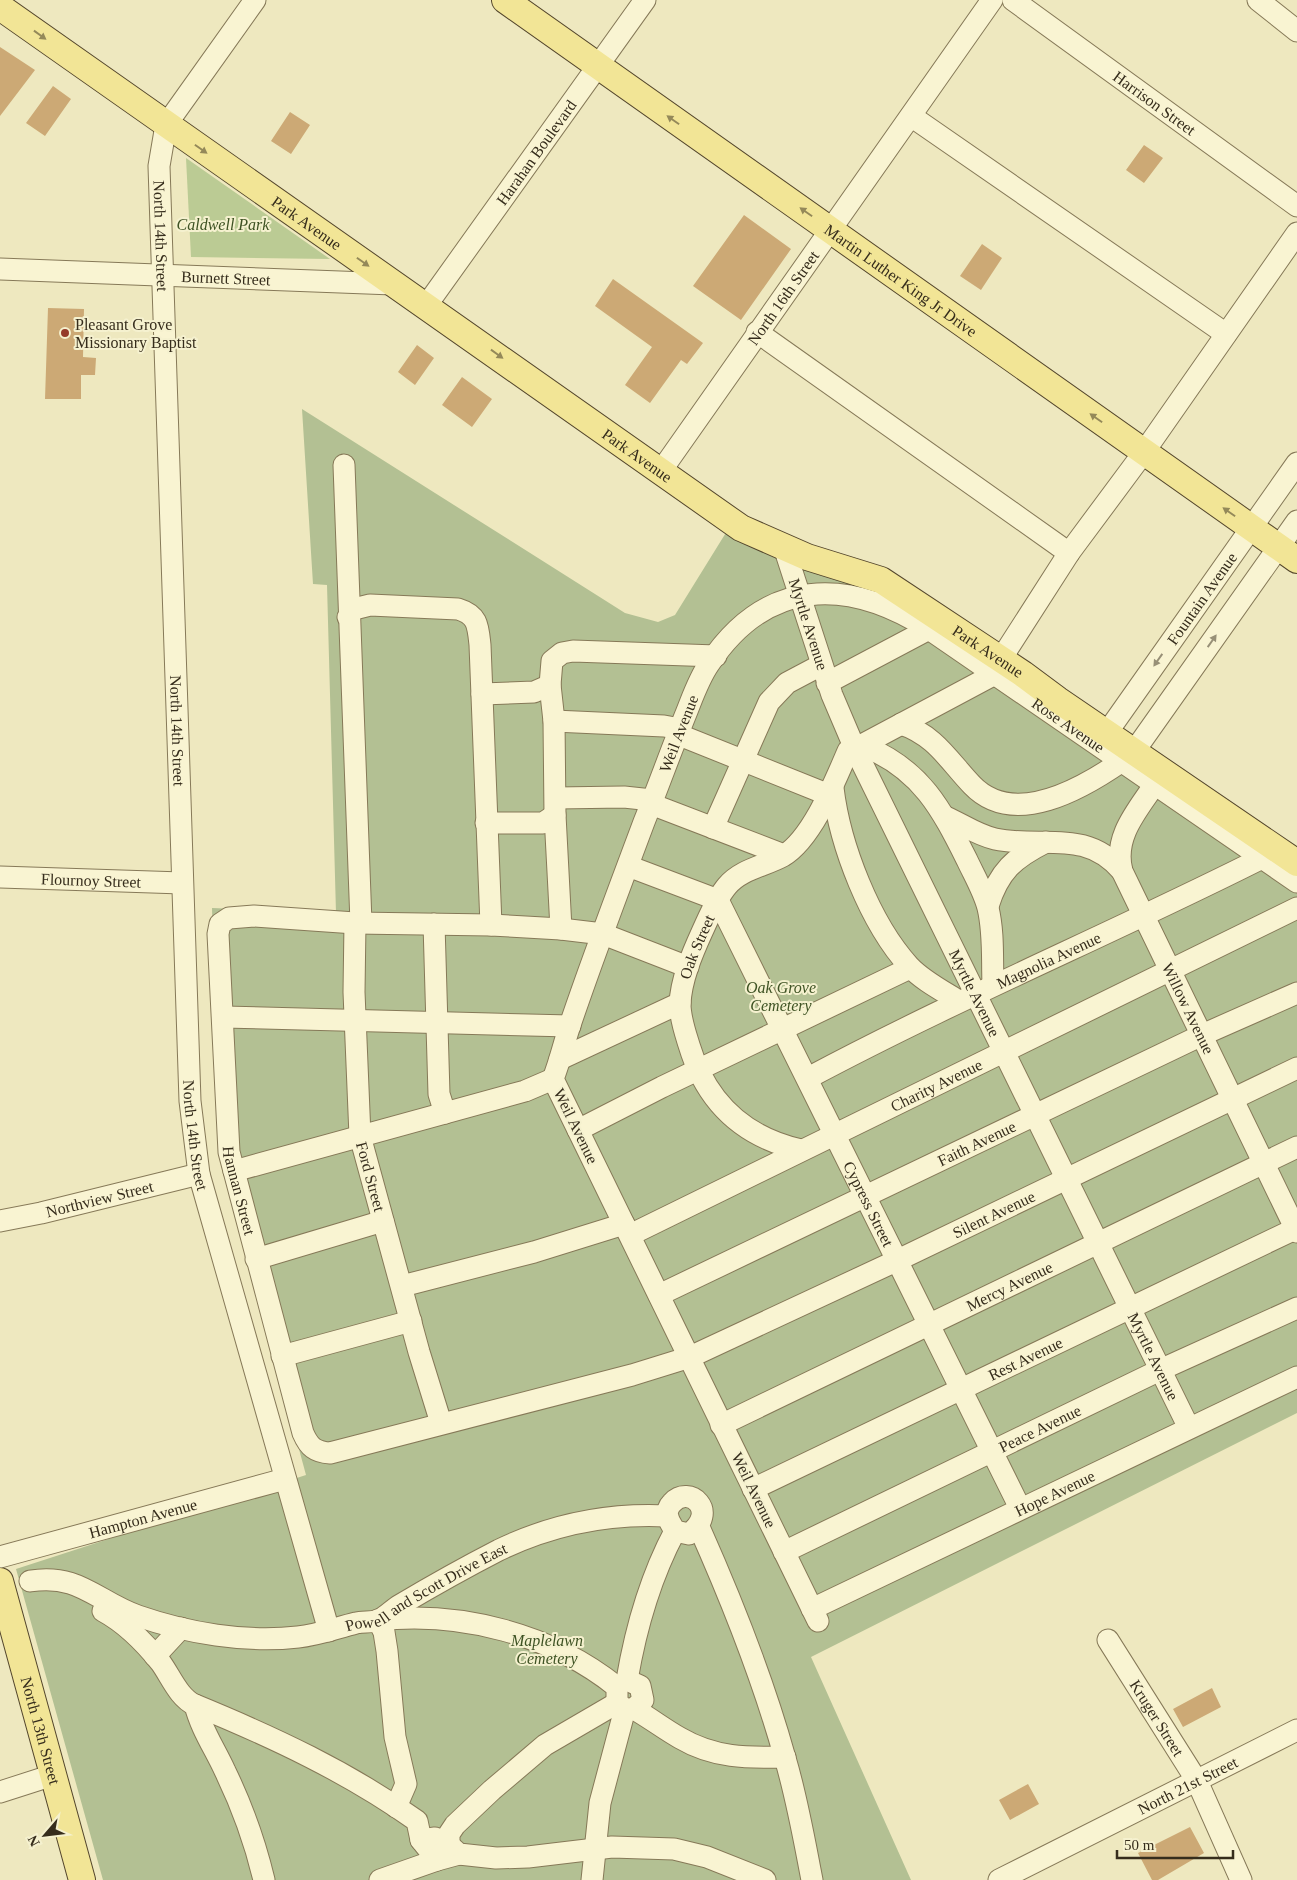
<svg xmlns="http://www.w3.org/2000/svg" width="1297" height="1880" viewBox="0 0 1297 1880" font-family="'Times New Roman',serif">
	<rect width="100%" height="100%" fill="#eee8bf"/>
	<path fill="#bbcb94" d="M186 158 330 259 191 257Z"/>
	<path fill="#b3c093" d="M302 409 625 613 658 622 675 615 727 531 771 556 800 568 843 579 909 607 1297 871V1413L811 1657 911 1880H103L16 1569 306 1475 219 1154 212 908 336 913 327 585 313 584Z"/>
	<path fill="#cca975" d="M0 47 35 70 0 116Z
		M53 86 71 99 45 136 26 123Z
		M290 112 310 125 291 154 271 141Z
		M1144 145 1163 158 1144 183 1126 170Z
		M744 215 791 249 741 320 693 286Z
		M982 244 1002 258 981 290 960 276Z
		M613 279 703 343 687 364 681 360 650 403 625 385 652 347 595 306Z
		M48 308 84 309 83 357 96 358 95 375H81V399H45Z
		M417 345 434 358 415 385 398 372Z
		M462 377 492 399 472 427 442 405Z
		M1212 1688 1221 1707 1183 1727 1173 1709Z
		M1028 1784 1039 1804 1010 1820 999 1800Z
		M1190 1827 1204 1853 1158 1880H1152L1138 1853Z"/>
	<g fill="none" stroke-linecap="round" stroke-linejoin="round">
		<defs>
			<g id="minor">
				<path id="s1" d="M255 0 166 125 159 166 190 1101 199 1174 329 1631"/>
				<path id="s2" d="M1013 0 1297 206"/>
				<path d="M1258 0 1297 31"/>
				<path d="M911 116 1226 334"/>
				<path id="s3" d="M0 269 393 284"/>
				<path id="s4" d="M426 306 645 0"/>
				<path d="M757 332 1069 553"/>
				<path d="M344 465 361 923"/>
				<path id="s5" d="M661 471 992 0"/>
				<path id="s6" d="M784 547 832 695 855 749 1189 1428"/>
				<path d="M348 617 354 609 370 605 458 609C478 615 478 626 480 645L491 925"/>
				<path d="M1001 659 1069 553 1144 452 1297 233"/>
				<path d="M827 683 929 629"/>
				<path d="M482 694 534 692 550 685"/>
				<path d="M554 721 664 726 680 729"/>
				<path d="M901 724C935 735 949 761 972 785 1014 829 1083 788 1122 761"/>
				<path d="M677 734 829 795"/>
				<path id="s7" d="M1106 734 1297 463"/>
				<path d="M860 746 995 674"/>
				<path d="M1133 753 1297 521"/>
				<path id="s8" d="M1155 784C1137 811 1113 837 1122 871L1297 1232"/>
				<path d="M833 788C840 846 870 923 909 966 923 981 943 991 959 1001"/>
				<path d="M556 798 624 797 652 800"/>
				<path d="M651 804 784 855"/>
				<path d="M946 817C962 824 977 835 995 839 1043 849 1085 828 1122 871"/>
				<path d="M486 823H543L555 815"/>
				<path d="M713 828 769 702 787 683 821 665"/>
				<path d="M628 866 718 900"/>
				<path id="s9" d="M0 877 182 883"/>
				<path id="s10" d="M718 900 1020 1508"/>
				<path d="M988 906C999 871 1014 858 1046 842"/>
				<path id="s11" d="M355 923 354 992 360 1136 419 1352 441 1423"/>
				<path d="M434 924 439 1094 445 1113"/>
				<path d="M561 929 555 815 554 721 550 685 552 661 562 653 573 651 716 656"/>
				<path id="s12" d="M688 967 603 934 561 929 491 925 355 923 254 916 229 918 220 924 218 934 229 1152 303 1433C309 1447 315 1452 330 1453L632 1375 690 1357 898 1260 1297 1068"/>
				<path d="M223 1017 570 1026"/>
				<path d="M560 1059 680 1003"/>
				<path id="s13" d="M808 1078C956 999 1111 934 1262 858"/>
				<path d="M578 1130 662 1087 910 968"/>
				<path id="s14" d="M801 1150C743 1137 706 1102 689 1045 685 1032 680 1018 680 1004 681 980 692 954 702 932 709 917 716 899 727 886 741 869 765 866 783 856 812 839 835 781 848 751L866 747C921 770 941 808 967 860 974 875 984 892 988 908 994 933 992 959 993 984"/>
				<path d="M234 1171 525 1091 553 1079"/>
				<path id="s15" d="M0 1221 41 1213 199 1174"/>
				<path id="s16" d="M630 1235 1297 908"/>
				<path d="M256 1259 383 1221"/>
				<path d="M402 1286 534 1252 624 1224"/>
				<path id="s17" d="M659 1295 1202 1035 1297 993"/>
				<path d="M282 1356 411 1321"/>
				<path id="s18" d="M721 1425 1297 1147"/>
				<path id="s19" d="M753 1489 1297 1228"/>
				<path d="M699 1527C732 1601 763 1679 785 1758 797 1798 804 1839 812 1880"/>
				<path id="s20" d="M784 1552 1160 1370 1297 1308"/>
				<path id="s21" d="M0 1557 285 1479"/>
				<path id="s22" d="M30 1581C79 1573 96 1601 138 1616 187 1633 245 1643 298 1637 318 1635 336 1628 356 1623 363 1621 372 1623 379 1620 386 1617 393 1609 400 1605 432 1586 466 1567 499 1550 553 1524 608 1513 667 1516"/>
				<path id="s23" d="M812 1609 1297 1377"/>
				<path d="M103 1611C127 1624 145 1643 161 1663 171 1677 179 1698 195 1705 201 1729 215 1749 225 1771 242 1806 255 1842 264 1880"/>
				<path id="s24" d="M818 1621 553 1079C560 1061 564 1043 570 1025 593 957 619 889 644 822 658 787 671 751 685 716 692 699 698 680 709 664 766 578 847 577 929 629L1297 882"/>
				<path id="s25" d="M1108 1640 1197 1781 1241 1880"/>
				<path d="M155 1656 181 1628"/>
				<path d="M627 1680C636 1627 650 1578 675 1531 673 1527 669 1522 668 1517 666 1512 669 1506 672 1503 689 1484 720 1511 689 1534L675 1531"/>
				<path d="M627 1680 640 1686 643 1700 634 1709"/>
				<path d="M195 1705C273 1737 348 1772 417 1821L421 1840 437 1860 459 1854"/>
				<path d="M0 1792 53 1775"/>
				<path d="M396 1807 406 1784 395 1737 387 1651 384 1632 378 1620C461 1611 551 1634 617 1687V1703L625 1709H634C650 1718 664 1729 680 1738 714 1758 747 1758 785 1757"/>
				<path d="M421 1840 435 1838 449 1845 459 1854 496 1858 528 1857 612 1847 674 1849 707 1857 765 1880"/>
				<path d="M380 1880 437 1860 449 1845V1834L455 1825 492 1790 545 1745 617 1703"/>
				<path d="M592 1880 600 1803 625 1709"/>
				<path id="s26" d="M999 1880 1297 1730"/>
			</g>
			<g id="major">
				<path id="s27" d="M505 0 1297 560"/>
				<path id="s28" d="M0 7 741 528 807 557 881 580 1023 674 1058 700 1297 863"/>
				<path id="s29" d="M0 1581 82 1880"/>
			</g>
		</defs>
		<use href="#minor" stroke="#867958" stroke-width="23"/>
		<use href="#major" stroke="#54462c" stroke-width="28"/>
		<use href="#minor" stroke="#f9f4d2" stroke-width="21"/>
		<use href="#major" stroke="#f2e596" stroke-width="26"/>
	</g>
	<defs><path id="oneway-solid" d="M-6-.8H1V-3.2L6.5 0L1 3.2V.8H-6Z" transform="scale(1.25)"/></defs>
	<g fill="#948959">
		<use href="#oneway-solid" transform="translate(40 35) rotate(36)"/>
		<use href="#oneway-solid" transform="translate(673 120) rotate(-145)"/>
		<use href="#oneway-solid" transform="translate(201 149) rotate(35)"/>
		<use href="#oneway-solid" transform="translate(806 212) rotate(-145)"/>
		<use href="#oneway-solid" transform="translate(363 262) rotate(35)"/>
		<use href="#oneway-solid" transform="translate(497 354) rotate(36)"/>
		<use href="#oneway-solid" transform="translate(1096 418) rotate(-145)"/>
		<use href="#oneway-solid" transform="translate(1229 512) rotate(-145)"/>
	</g>
	<g fill="#989077">
		<use href="#oneway-solid" transform="translate(1212 641) rotate(-55)"/>
		<use href="#oneway-solid" transform="translate(1158 660) rotate(125)"/>
	</g>
	<circle fill="#953a28" stroke="#f5f1cf" stroke-width="2" cx="65" cy="333" r="5"/>
	<g text-anchor="middle" dominant-baseline="central" stroke-width="4" stroke-linejoin="round" paint-order="stroke">
		<g font-size="16" fill="#362d1c" stroke="#f5f1cf">
			<text stroke="none"><textPath href="#s2" startOffset="175">Harrison Street</textPath></text>
			<text stroke="none"><textPath href="#s4" startOffset="189">Harahan Boulevard</textPath></text>
			<text stroke="none"><textPath href="#s28" startOffset="375">Park Avenue</textPath></text>
			<text stroke="none"><textPath href="#s1" startOffset="265">North 14th Street</textPath></text>
			<text stroke="none"><textPath href="#s3" startOffset="226">Burnett Street</textPath></text>
			<text stroke="none"><textPath href="#s27" startOffset="485">Martin Luther King Jr Drive</textPath></text>
			<text stroke="none"><textPath href="#s5" startOffset="212">North 16th Street</textPath></text>
			<text stroke="none"><textPath href="#s28" startOffset="779">Park Avenue</textPath></text>
			<text stroke="none"><textPath href="#s7" startOffset="166">Fountain Avenue</textPath></text>
			<text stroke="none"><textPath href="#s6" startOffset="81">Myrtle Avenue</textPath></text>
			<text stroke="none"><textPath href="#s28" startOffset="1184">Park Avenue</textPath></text>
			<text stroke="none"><textPath href="#s24" startOffset="1469">Rose Avenue</textPath></text>
			<text stroke="none"><textPath href="#s1" startOffset="760">North 14th Street</textPath></text>
			<text stroke="none"><textPath href="#s24" startOffset="971">Weil Avenue</textPath></text>
			<text stroke="none"><textPath href="#s9" startOffset="91">Flournoy Street</textPath></text>
			<text stroke="none"><textPath href="#s14" startOffset="264">Oak Street</textPath></text>
			<text stroke="none"><textPath href="#s13" startOffset="268">Magnolia Avenue</textPath></text>
			<text stroke="none"><textPath href="#s6" startOffset="486">Myrtle Avenue</textPath></text>
			<text stroke="none"><textPath href="#s8" startOffset="249">Willow Avenue</textPath></text>
			<text stroke="none"><textPath href="#s16" startOffset="341">Charity Avenue</textPath></text>
			<text transform="translate(576 1126) rotate(64)">Weil Avenue</text>
			<text stroke="none"><textPath href="#s1" startOffset="1165">North 14th Street</textPath></text>
			<text stroke="none"><textPath href="#s17" startOffset="352">Faith Avenue</textPath></text>
			<text stroke="none"><textPath href="#s11" startOffset="255">Ford Street</textPath></text>
			<text stroke="none"><textPath href="#s12" startOffset="745">Hannan Street</textPath></text>
			<text stroke="none"><textPath href="#s15" startOffset="102">Northview Street</textPath></text>
			<text stroke="none"><textPath href="#s10" startOffset="339">Cypress Street</textPath></text>
			<text stroke="none"><textPath href="#s12" startOffset="1740">Silent Avenue</textPath></text>
			<text stroke="none"><textPath href="#s18" startOffset="320">Mercy Avenue</textPath></text>
			<text stroke="none"><textPath href="#s6" startOffset="891">Myrtle Avenue</textPath></text>
			<text stroke="none"><textPath href="#s19" startOffset="302">Rest Avenue</textPath></text>
			<text stroke="none"><textPath href="#s20" startOffset="284">Peace Avenue</textPath></text>
			<text transform="translate(754 1490) rotate(64)">Weil Avenue</text>
			<text stroke="none"><textPath href="#s23" startOffset="269">Hope Avenue</textPath></text>
			<text stroke="none"><textPath href="#s21" startOffset="148">Hampton Avenue</textPath></text>
			<text stroke="none"><textPath href="#s22" startOffset="418">Powell and Scott Drive East</textPath></text>
			<text stroke="none"><textPath href="#s25" startOffset="92">Kruger Street</textPath></text>
			<text stroke="none"><textPath href="#s29" startOffset="155">North 13th Street</textPath></text>
			<text stroke="none"><textPath href="#s26" startOffset="211">North 21st Street</textPath></text>
		</g>
		<g font-size="16" font-style="italic" fill="#3e5223" stroke="#f5f1cf">
			<text x="223" y="224">Caldwell Park</text>
			<text x="781" y="987">Oak Grove<tspan x="781" dy="18">Cemetery</tspan></text>
			<text x="547" y="1640">Maplelawn<tspan x="547" dy="18">Cemetery</tspan></text>
		</g>
		<g font-size="16" fill="#362d1c" stroke="#f5f1cf" text-anchor="start">
			<text x="75" y="324">Pleasant Grove<tspan x="75" dy="18">Missionary Baptist</tspan></text>
		</g>
	</g>
	<g transform="translate(45 1835) rotate(242)" stroke="#f5f1cf" stroke-width="4" paint-order="stroke">
	<path d="M0-4L9 19L0 12L-9 19Z" fill="#362d1c"/>
	<text y="-8" font-size="14" font-weight="bold" text-anchor="middle" fill="#362d1c">N</text>
	</g>
	<path d="M1117 1850v8h116v-8" fill="none" stroke="#362d1c" stroke-width="2.5"/>
	<text x="1124" y="1850" font-size="15" fill="#362d1c" stroke="#f5f1cf" stroke-width="4" paint-order="stroke">50 m</text>
</svg>
